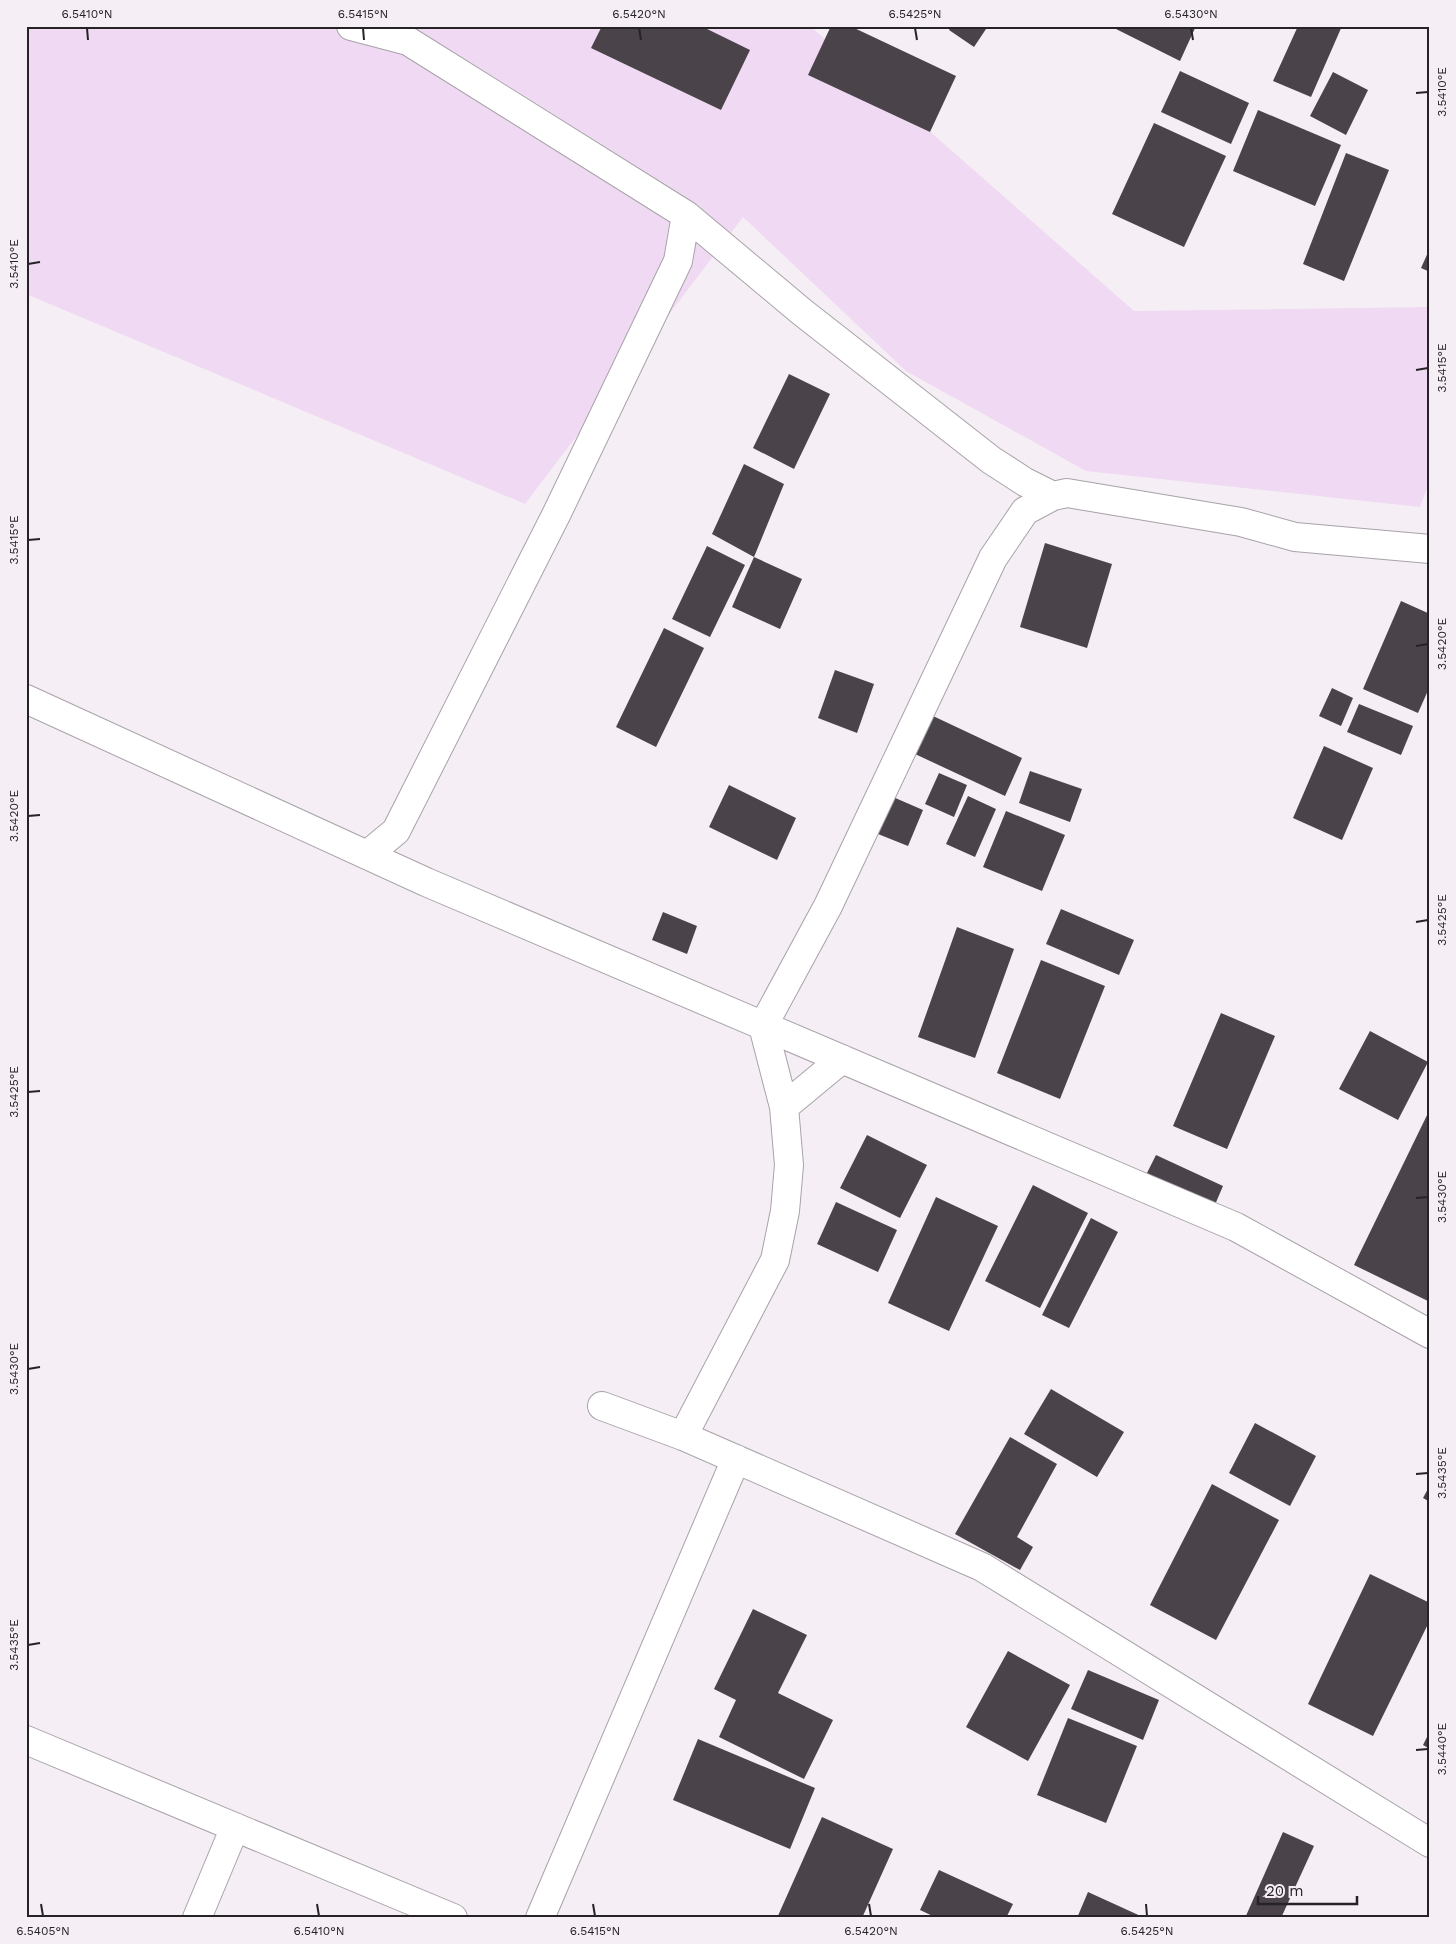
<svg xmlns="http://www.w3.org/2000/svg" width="1456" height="1944" viewBox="0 0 1456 1944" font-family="'Work Sans',sans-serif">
	<rect width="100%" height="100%" fill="#f5eef5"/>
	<path fill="#f0d9f2" d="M26 26H810L1134 311 1430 307V480L1420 507 1086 471 906 371 743 217 525 504 26 294Z"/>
	<path fill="#4a444a" d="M602 26H701L750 50 721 110 591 48Z
		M831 26H850L956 76 930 132 808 75Z
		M951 26H988L974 47 949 30Z
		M1110 26H1196L1180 61Z
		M1298 26H1342L1311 97 1273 81Z
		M1180 71 1249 103 1231 144 1161 112Z
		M1333 72 1368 90 1346 135 1310 116Z
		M1258 110 1341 145 1315 206 1233 171Z
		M1154 123 1226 156 1184 247 1112 214Z
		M1346 153 1389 170 1344 281 1303 264Z
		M1430 248V272L1421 268Z
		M789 374 830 394 794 469 753 448Z
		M744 464 784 484 754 557 802 579 780 629 732 607 754 557 712 534Z
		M1045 543 1112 564 1087 648 1020 627Z
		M707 546 745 565 710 637 672 619Z
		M1401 601 1430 614V686L1418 713 1363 689Z
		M664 628 704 648 656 747 616 727Z
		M835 670 874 684 857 733 818 718Z
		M1332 688 1353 698 1341 726 1319 716Z
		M1359 704 1413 726 1401 755 1347 732Z
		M933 716 1022 758 1005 796 915 754Z
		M1324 746 1373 768 1342 840 1293 818Z
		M1030 771 1082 789 1070 822 1019 803Z
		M939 773 967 785 954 817 925 804Z
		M729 785 796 818 777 860 709 827Z
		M968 796 996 809 975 857 946 844Z
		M893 797 923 810 908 846 878 834Z
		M1006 811 1065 835 1042 891 983 867Z
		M1061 909 1134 940 1119 975 1046 944Z
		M663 912 697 926 687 954 652 940Z
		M957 927 1014 949 975 1058 918 1037Z
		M1041 960 1105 986 1060 1099 997 1073Z
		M1221 1013 1275 1036 1227 1149 1173 1126Z
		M1370 1031 1428 1062 1398 1120 1339 1089Z
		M1430 1109V1302L1354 1265Z
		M867 1135 927 1165 900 1218 840 1188Z
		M1156 1155 1223 1186 1214 1207 1146 1175Z
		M1033 1185 1088 1213 1040 1308 985 1281Z
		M936 1197 998 1226 949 1331 888 1303Z
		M836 1202 897 1230 878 1272 817 1244Z
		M1091 1218 1118 1232 1069 1328 1042 1315Z
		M1051 1389 1124 1432 1097 1477 1024 1434Z
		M1255 1423 1316 1456 1290 1506 1229 1473Z
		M1010 1437 1057 1464 1017 1537 1033 1547 1020 1570 955 1534Z
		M1212 1484 1279 1520 1216 1640 1150 1605Z
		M1430 1485V1502L1423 1498Z
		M1370 1574 1430 1603V1620L1373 1736 1308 1704Z
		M753 1609 807 1635 778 1693 833 1720 804 1779 719 1737 736 1700 714 1689Z
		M1008 1651 1070 1685 1028 1761 966 1727Z
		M1088 1670 1159 1700 1143 1740 1071 1709Z
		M1068 1718 1137 1746 1106 1823 1037 1795Z
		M1430 1731V1749L1423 1745Z
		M698 1739 815 1788 790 1849 673 1800Z
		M822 1817 893 1849 862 1918H777Z
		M1283 1832 1314 1846 1281 1918H1245Z
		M939 1870 1013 1904 1006 1918H937L920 1910Z
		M1088 1892 1145 1918H1077Z"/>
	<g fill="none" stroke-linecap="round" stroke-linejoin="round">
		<defs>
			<path id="minor" d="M351 26 408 41 686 215 802 312 991 460 1025 482 1053 496
				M26 699 426 882 1236 1227 1430 1334
				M367 855 396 831 556 515 678 261 686 215
				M842 1059 784 1107 763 1026 828 906 993 558 1025 511 1053 496 1067 493 1241 522 1295 537 1430 549
				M602 1406 683 1436 982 1567 1430 1843
				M683 1436 775 1260 785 1211 789 1165 784 1107
				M26 1740 453 1918
				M197 1918 235 1827
				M540 1918 736 1459"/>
		</defs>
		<use href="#minor" stroke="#a8a2a9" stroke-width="30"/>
		<use href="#minor" stroke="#fff" stroke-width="28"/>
	</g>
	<path fill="none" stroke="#262326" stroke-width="2" d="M87 28 88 40M363 28 364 40M639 28 641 40M915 28 917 40M1191 28 1193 40M1416 93 1428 92M28 264 40 262M1416 370 1428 368M28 540 40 539M1416 646 1428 644M28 816 40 815M1416 922 1428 920M28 1092 40 1091M1416 1198 1428 1197M28 1369 40 1367M1416 1474 1428 1473M28 1645 40 1643M1416 1750 1428 1749M41 1904 43 1916M317 1904 319 1916M593 1904 595 1916M869 1904 871 1916M1146 1904 1147 1916"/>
	<rect width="1456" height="1944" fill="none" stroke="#f5eef5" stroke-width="55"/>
	<path d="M1258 1896v8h99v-8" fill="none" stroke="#262326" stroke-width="2.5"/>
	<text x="1266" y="1896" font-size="15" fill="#262326" stroke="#f5eef5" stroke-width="4" paint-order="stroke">20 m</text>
	<rect x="28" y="28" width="1400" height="1888" fill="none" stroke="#262326" stroke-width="2"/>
	<g font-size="12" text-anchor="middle" fill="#262326">
		<text x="87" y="18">6.5410°N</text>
		<text x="363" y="18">6.5415°N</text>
		<text x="639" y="18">6.5420°N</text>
		<text x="915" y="18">6.5425°N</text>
		<text x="1191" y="18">6.5430°N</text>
		<text transform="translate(1442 92) rotate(-90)" y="4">3.5410°E</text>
		<text transform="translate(14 264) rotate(-90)" y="4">3.5410°E</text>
		<text transform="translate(1442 368) rotate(-90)" y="4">3.5415°E</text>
		<text transform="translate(14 540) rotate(-90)" y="4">3.5415°E</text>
		<text transform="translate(1442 644) rotate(-90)" y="4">3.5420°E</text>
		<text transform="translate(14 816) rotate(-90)" y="4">3.5420°E</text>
		<text transform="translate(1442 920) rotate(-90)" y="4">3.5425°E</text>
		<text transform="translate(14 1092) rotate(-90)" y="4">3.5425°E</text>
		<text transform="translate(1442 1197) rotate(-90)" y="4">3.5430°E</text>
		<text transform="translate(14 1369) rotate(-90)" y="4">3.5430°E</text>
		<text transform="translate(1442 1473) rotate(-90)" y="4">3.5435°E</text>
		<text transform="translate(14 1645) rotate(-90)" y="4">3.5435°E</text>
		<text transform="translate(1442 1749) rotate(-90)" y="4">3.5440°E</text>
		<text x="43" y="1935">6.5405°N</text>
		<text x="319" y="1935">6.5410°N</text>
		<text x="595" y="1935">6.5415°N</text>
		<text x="871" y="1935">6.5420°N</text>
		<text x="1147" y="1935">6.5425°N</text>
	</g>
</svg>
